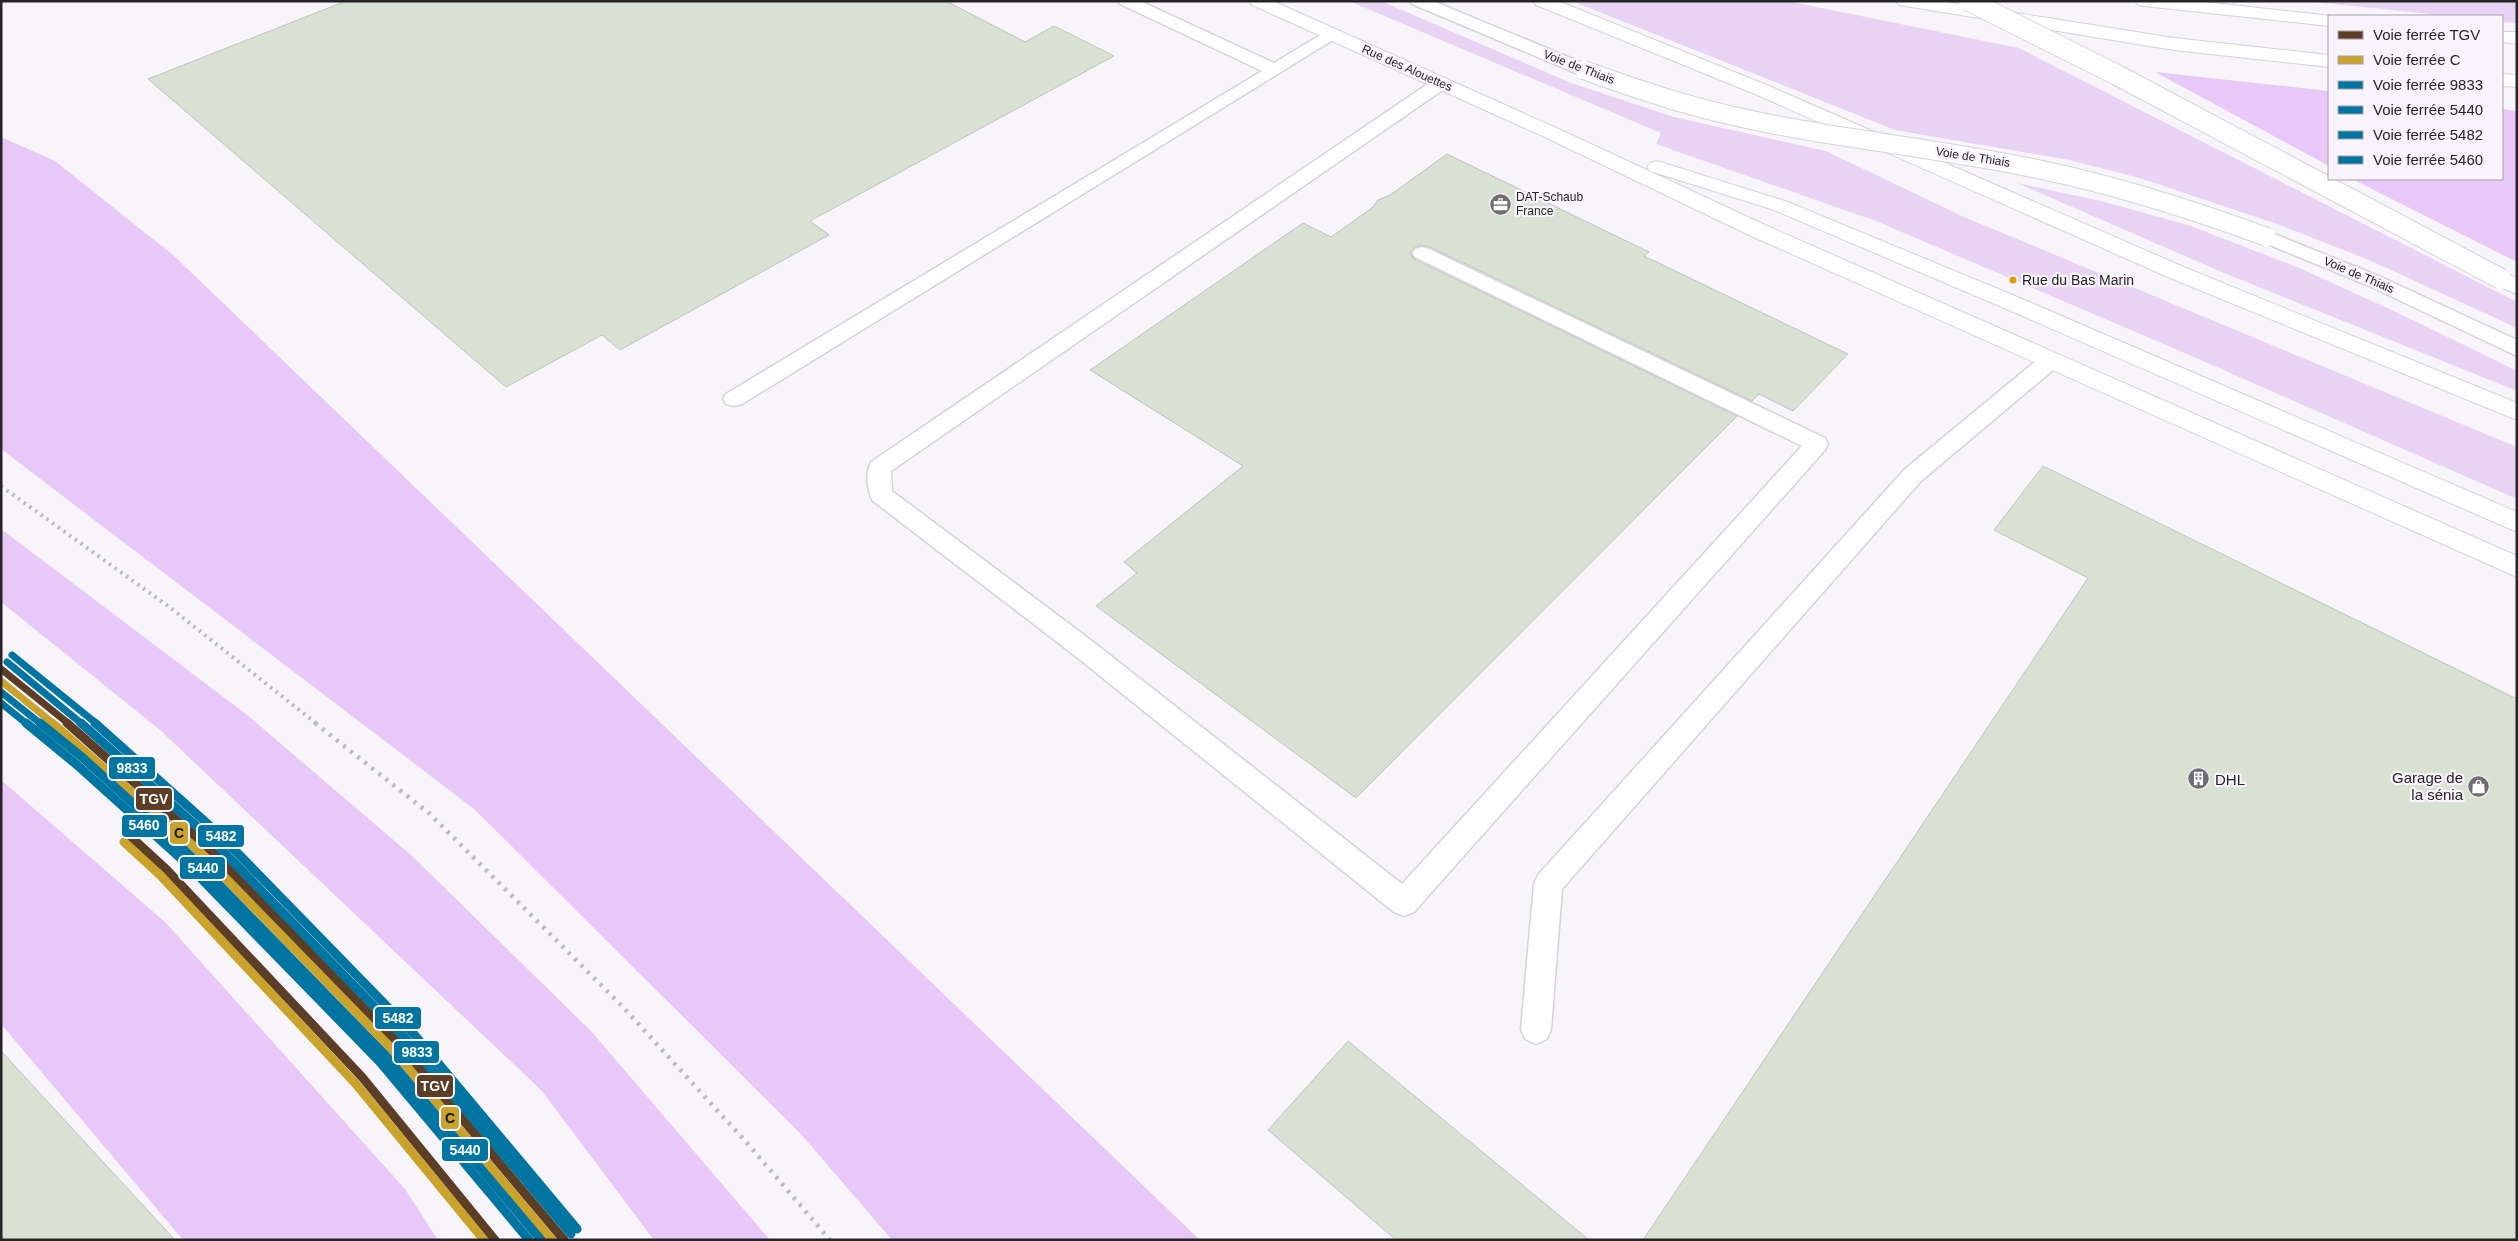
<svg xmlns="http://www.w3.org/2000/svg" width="2518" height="1241" viewBox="0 0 2518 1241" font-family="Helvetica,sans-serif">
	<rect width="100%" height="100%" fill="#f8f5fa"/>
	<path fill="#e9d3f4" d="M1349 1H1381L1571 83 1674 117 1826 151 1964 217 2517 447V499L2187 354 1876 221 1656 144 1661 133Z
		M1572 1H1787L2019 48 2517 302V328L2369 260 2277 224 2143 179 2069 160 1895 130Z
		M2304 1H2517V23L2502 22V16H2449Z
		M2017 183 2101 201 2188 225 2302 269 2411 319 2517 371V391L2224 273Z"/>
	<path fill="#e8c8f8" d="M2155 72 2329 91V166Z
		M2502 109 2517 111V262L2352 179H2502Z
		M1 137 55 161 173 255 1200 1240H892L800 1133 474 809 1 449Z
		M1 529 246 714 411 855 591 1031 770 1240H654L541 1090 160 730 1 602Z
		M1 780 165 922 405 1189 438 1240H183L1 1024Z"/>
	<path fill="#d8e1d2" stroke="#c2c1c2" d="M346 1H946L1025 42 1054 26 1114 56 810 221 829 235 620 350 602 335 506 387 148 79Z
		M1447 154 1649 252 1644 256 1848 354 1793 411 1759 394 1752 401 1430 247 1421 245 1414 248 1410 253 1414 259 1737 416 1356 798 1096 606 1137 573 1124 562 1243 466 1090 370 1303 223 1331 237 1373 207 1378 200 1390 195Z
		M2043 466 2517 699V1240H1643L2088 578 1994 530Z
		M1348 1041 1589 1240H1396L1268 1130Z
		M1 1051 175 1240H1Z"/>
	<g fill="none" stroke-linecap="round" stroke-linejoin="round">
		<defs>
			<path id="service" d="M1118 1H1140L1274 63 1327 31H1339L1341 35 742 404 734 406 726 404 723 399 726 394 1262 71 1120 4Z
				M1410 1H1433L1590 66 1593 70 1590 74H1578L1412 4Z
				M1441 78 1447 79 1450 83 1447 87 891 471 892 491 1092 641 1402 884 1802 446 1415 257 1412 253 1415 249 1422 247 1429 249 1825 438 1828 444 1825 450 1414 912 1404 916 1394 912 1074 655 873 501C867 491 865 472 871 462L1435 79Z
				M2267 231 2381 277 2517 340V356L2367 285 2260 241 2257 237 2260 233Z
				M2051 353 2059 355 2062 360 2059 365 1921 481 1562 889 1551 1029 1547 1039 1536 1044 1525 1039 1521 1029 1534 884 1538 875 1905 469 2043 355Z"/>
			<path id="secondary" d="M1249 1H1273L1563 131 1765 225 2517 556V577L1749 235 1549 139 1252 5Z
				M1657 161 1788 202 2027 301 2517 512V532L2011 311 1774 210 1650 171 1647 167 1650 163Z"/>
			<path id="trunk" d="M2501 272 2517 278V294L2493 284 2490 279 2493 274Z"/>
			<path id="motorway" d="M1533 1H1558L1769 86 2186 268 2517 403V420L2170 278 1755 94 1536 5Z
				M1896 1H1940L2174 38 2329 55V67L2174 50 1905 6 1899 5Z
				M2135 1H2196L2332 16H2329V26L2144 6 2138 5Z
				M2502 32H2517V44L2502 42Z
				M2502 74 2517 75V87L2502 86Z"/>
		</defs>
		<use href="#service" stroke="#d5d3d6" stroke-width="3"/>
		<use href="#secondary" stroke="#d5d3d6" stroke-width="2"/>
		<use href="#trunk" stroke="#d5d3d6" stroke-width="2"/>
		<use href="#motorway" stroke="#d5d3d6" stroke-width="2"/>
		<use href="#service" fill="#fefefe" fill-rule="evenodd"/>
		<use href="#secondary" fill="#fefefe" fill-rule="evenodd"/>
		<use href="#trunk" fill="#fefefe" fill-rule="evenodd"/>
		<use href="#motorway" fill="#fefefe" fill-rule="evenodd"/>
		<path stroke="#bcbcbd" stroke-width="4" stroke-dasharray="2.5 4.5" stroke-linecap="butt" d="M1 486 172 609 317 724"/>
		<path stroke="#bcbcbd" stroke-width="4.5" stroke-dasharray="3 6" stroke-linecap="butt" d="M315 723 430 814 623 1007 747 1143 830 1240"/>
		<defs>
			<path id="service-bridge" d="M1584 70C1630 87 1677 103 1725 114 1829 139 1937 147 2042 170 2119 186 2193 210 2267 237"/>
			<path id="trunk-bridge" d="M1969 1 2117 75 2501 279"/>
		</defs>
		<use href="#service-bridge" stroke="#d5d3d6" stroke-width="20" stroke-linecap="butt"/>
		<use href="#trunk-bridge" stroke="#d5d3d6" stroke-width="22" stroke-linecap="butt"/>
		<use href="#service-bridge" stroke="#fefefe" stroke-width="18"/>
		<use href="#trunk-bridge" stroke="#fefefe" stroke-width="20"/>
		<defs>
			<path id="rail-1-far1" d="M1 669 69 724"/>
			<path id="rail-1" d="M67 723 206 846 399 1044 564 1240
				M130 836 166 869 362 1077 495 1240"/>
			<path id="rail-2-far1" d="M1 681 54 724"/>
			<path id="rail-2" d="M52 723 200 852 393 1050 552 1240
				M124 842 160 875 355 1083 484 1240"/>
			<path id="rail-3-far1" d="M7 662 82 724"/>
			<path id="rail-3" d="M81 723 212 840 405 1038 571 1234"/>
			<path id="rail-4-far1" d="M1 692 41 724"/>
			<path id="rail-4" d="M40 723 83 758 194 859 386 1056 541 1240"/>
			<path id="rail-5-far1" d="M12 655 97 724"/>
			<path id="rail-5" d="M95 723 219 834 412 1032 577 1229"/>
			<path id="rail-6-far1" d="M1 703 27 724"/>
			<path id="rail-6" d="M26 723 77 765 188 865 380 1062 529 1240"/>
		</defs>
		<use href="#rail-1-far1" stroke="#f9f3fc" stroke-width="11"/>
		<use href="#rail-1" stroke="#f9f3fc" stroke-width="12"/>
		<use href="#rail-2-far1" stroke="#f9f3fc" stroke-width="11"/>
		<use href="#rail-2" stroke="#f9f3fc" stroke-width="12"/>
		<use href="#rail-3-far1" stroke="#f9f3fc" stroke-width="11"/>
		<use href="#rail-3" stroke="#f9f3fc" stroke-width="12"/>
		<use href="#rail-4-far1" stroke="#f9f3fc" stroke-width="11"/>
		<use href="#rail-4" stroke="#f9f3fc" stroke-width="12"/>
		<use href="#rail-5-far1" stroke="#f9f3fc" stroke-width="11"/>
		<use href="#rail-5" stroke="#f9f3fc" stroke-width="12"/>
		<use href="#rail-6-far1" stroke="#f9f3fc" stroke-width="11"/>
		<use href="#rail-6" stroke="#f9f3fc" stroke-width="12"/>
		<use href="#rail-1-far1" stroke="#5c3e26" stroke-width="7"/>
		<use href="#rail-1" stroke="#5c3e26" stroke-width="9"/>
		<use href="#rail-2-far1" stroke="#c9a32b" stroke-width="7"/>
		<use href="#rail-2" stroke="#c9a32b" stroke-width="9"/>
		<use href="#rail-3-far1" stroke="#0075a1" stroke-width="7"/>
		<use href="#rail-3" stroke="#0075a1" stroke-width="9"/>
		<use href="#rail-4-far1" stroke="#0075a1" stroke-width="7"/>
		<use href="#rail-4" stroke="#0075a1" stroke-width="9"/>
		<use href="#rail-5-far1" stroke="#0075a1" stroke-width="7"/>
		<use href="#rail-5" stroke="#0075a1" stroke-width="9"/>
		<use href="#rail-6-far1" stroke="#0075a1" stroke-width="7"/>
		<use href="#rail-6" stroke="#0075a1" stroke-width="9"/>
	</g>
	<defs>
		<symbol id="office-disc" viewBox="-11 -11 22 22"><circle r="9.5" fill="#706d72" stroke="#f9f3fc"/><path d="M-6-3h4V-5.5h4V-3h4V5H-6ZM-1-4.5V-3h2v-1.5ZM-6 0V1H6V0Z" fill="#fff"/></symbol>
		<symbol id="building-disc" viewBox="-11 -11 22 22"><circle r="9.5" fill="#706d72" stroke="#f9f3fc"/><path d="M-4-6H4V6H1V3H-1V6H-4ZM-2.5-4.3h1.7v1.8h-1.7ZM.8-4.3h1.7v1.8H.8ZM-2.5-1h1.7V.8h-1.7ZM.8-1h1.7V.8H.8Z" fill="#fff"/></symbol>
		<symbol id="shop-disc" viewBox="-11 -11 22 22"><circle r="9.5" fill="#706d72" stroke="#f9f3fc"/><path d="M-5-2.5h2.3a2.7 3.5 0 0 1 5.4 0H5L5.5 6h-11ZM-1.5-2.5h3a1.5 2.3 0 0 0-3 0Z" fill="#fff"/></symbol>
	</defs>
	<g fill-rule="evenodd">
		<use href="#office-disc" x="1488" y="192" width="25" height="25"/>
		<use href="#building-disc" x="2186" y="766" width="25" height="25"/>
		<use href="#shop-disc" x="2466" y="774" width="25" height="25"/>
	</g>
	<circle fill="#e29904" stroke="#f9f3fc" stroke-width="2" cx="2013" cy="280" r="4.5"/>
	<g text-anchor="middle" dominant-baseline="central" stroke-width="4.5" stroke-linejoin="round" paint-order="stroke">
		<g font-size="12" fill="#272428" stroke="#f9f3fc">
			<text transform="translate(1579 67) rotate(21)">Voie de Thiais</text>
			<text transform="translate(1407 68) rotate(24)">Rue des Alouettes</text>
			<text transform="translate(1973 157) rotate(9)">Voie de Thiais</text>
			<text transform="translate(2359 275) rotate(23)">Voie de Thiais</text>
		</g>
		<g font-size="12" fill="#272428" stroke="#f9f3fc" text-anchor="start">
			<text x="1516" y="197">DAT-Schaub<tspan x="1516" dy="14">France</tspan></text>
		</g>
		<g font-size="14" fill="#272428" stroke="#f9f3fc" text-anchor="start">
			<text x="2022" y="280">Rue du Bas Marin</text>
		</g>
		<g font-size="15" fill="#272428" stroke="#f9f3fc" text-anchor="end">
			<text x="2463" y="777">Garage de<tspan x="2463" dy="17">la sénia</tspan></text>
			<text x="2215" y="779" text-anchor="start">DHL</text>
		</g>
	</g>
	<g stroke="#f9f3fc" stroke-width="2">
		<rect x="108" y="756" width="48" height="24" rx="5" fill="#0075a1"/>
		<rect x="135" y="787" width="38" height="24" rx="5" fill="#5c3e26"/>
		<rect x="121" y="814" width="47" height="24" rx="5" fill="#0075a1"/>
		<rect x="169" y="821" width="20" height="24" rx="5" fill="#c9a32b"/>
		<rect x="197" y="824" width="48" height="24" rx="5" fill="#0075a1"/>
		<rect x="179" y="856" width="47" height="24" rx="5" fill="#0075a1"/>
		<rect x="374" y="1006" width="48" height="24" rx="5" fill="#0075a1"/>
		<rect x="393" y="1040" width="47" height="24" rx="5" fill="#0075a1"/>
		<rect x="416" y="1074" width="38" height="24" rx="5" fill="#5c3e26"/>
		<rect x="440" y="1106" width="20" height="24" rx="5" fill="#c9a32b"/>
		<rect x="441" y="1138" width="48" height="24" rx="5" fill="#0075a1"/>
	</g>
	<g font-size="14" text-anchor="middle" font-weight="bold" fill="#fff">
		<text x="132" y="773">9833</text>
		<text x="154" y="804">TGV</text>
		<text x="144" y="830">5460</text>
		<text x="221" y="841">5482</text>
		<text x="203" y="873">5440</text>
		<text x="398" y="1023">5482</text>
		<text x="417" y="1057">9833</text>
		<text x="435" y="1091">TGV</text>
		<text x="465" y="1155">5440</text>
	</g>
	<g font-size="14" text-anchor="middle" font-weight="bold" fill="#111">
		<text x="179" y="838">C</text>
		<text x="450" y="1123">C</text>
	</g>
	<rect width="2518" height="1241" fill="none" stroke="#272428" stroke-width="5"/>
	<rect x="2328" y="15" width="175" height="165" fill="#f9f3fc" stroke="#a5a0a7"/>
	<rect x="2338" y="31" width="25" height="8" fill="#5c3e26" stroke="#a5a0a7"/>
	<text x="2373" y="40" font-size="15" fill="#272428">Voie ferrée TGV</text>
	<rect x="2338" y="56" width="25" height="8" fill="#c9a32b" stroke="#a5a0a7"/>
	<text x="2373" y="65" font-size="15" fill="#272428">Voie ferrée C</text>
	<rect x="2338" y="81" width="25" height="8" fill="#0075a1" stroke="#a5a0a7"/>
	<text x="2373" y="90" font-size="15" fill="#272428">Voie ferrée 9833</text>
	<rect x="2338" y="106" width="25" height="8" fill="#0075a1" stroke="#a5a0a7"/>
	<text x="2373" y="115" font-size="15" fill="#272428">Voie ferrée 5440</text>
	<rect x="2338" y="131" width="25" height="8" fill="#0075a1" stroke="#a5a0a7"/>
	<text x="2373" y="140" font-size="15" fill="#272428">Voie ferrée 5482</text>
	<rect x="2338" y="156" width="25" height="8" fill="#0075a1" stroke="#a5a0a7"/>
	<text x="2373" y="165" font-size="15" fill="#272428">Voie ferrée 5460</text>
</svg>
